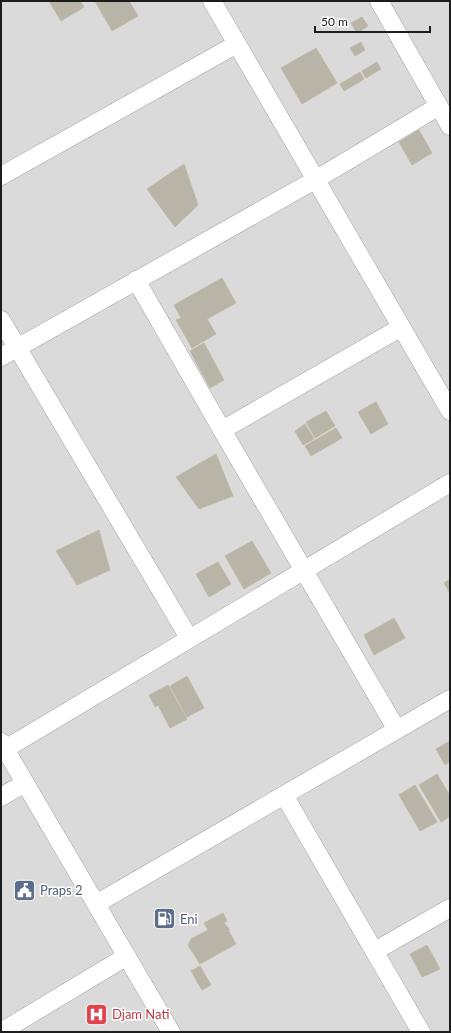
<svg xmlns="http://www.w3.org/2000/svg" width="451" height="1033" viewBox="0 0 451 1033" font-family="Lato,sans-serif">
	<rect width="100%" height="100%" fill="#eeeee2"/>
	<path fill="#dbdada" d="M1 1H450V1032H1Z"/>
	<path fill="#b8b4a8" stroke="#c1baa4" d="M49 1H80L84 7 61 21Z
		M95 1H129L138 16 112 31Z
		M362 17 368 26 357 33 351 23Z
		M361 42 365 50 355 56 350 48Z
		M316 48 337 83 302 104 281 68Z
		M377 62 381 69 366 78 362 71Z
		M360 72 364 79 344 91 340 84Z
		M419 130 432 153 412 165 399 142Z
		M184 164 198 205 175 227 147 189Z
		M222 278 236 303 207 319 216 334 192 348 176 320 181 318 174 305Z
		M204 343 224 380 210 388 190 351Z
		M376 402 388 424 371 434 358 412Z
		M326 411 335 426 315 438 306 422Z
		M305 424 314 439 303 445 295 431Z
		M336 428 342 438 311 456 305 446Z
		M216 454 233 496 199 509 176 477Z
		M99 530 110 570 77 585 56 551Z
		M252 541 271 573 244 589 225 556Z
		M218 562 231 584 209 597 196 574Z
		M450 579V593L444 583Z
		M394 618 405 638 374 655 364 635Z
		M187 676 204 708 187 717 170 686Z
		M168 685 187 719 170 728 158 705 155 707 149 695Z
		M450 741V761L445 765 436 749Z
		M437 774 450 796V816L441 822 419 785Z
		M415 785 437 822 420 831 399 795Z
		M223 913 227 921 224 923 230 930H228L236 944 200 964 188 945 191 939 208 930 204 923Z
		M427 945 440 969 422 977 410 954Z
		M200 966 211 985 202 990 191 971Z"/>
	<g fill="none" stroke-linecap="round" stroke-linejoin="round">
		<defs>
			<path id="street" d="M212 1 450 411
				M379 1 450 126
				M1 176 237 44
				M136 280 222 430 397 730
				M1 320 189 638
				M1 357 315 180 439 106
				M222 430 400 328
				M1 742 171 1032
				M5 749 450 483
				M284 795 421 1032
				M1 797 25 783
				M96 904 450 699
				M375 951 450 908
				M1 1032 127 956"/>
		</defs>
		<use href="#street" stroke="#a4a4a4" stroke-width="19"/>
		<use href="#street" stroke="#fff" stroke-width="18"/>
	</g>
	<defs>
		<symbol id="civic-square" viewBox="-11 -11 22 22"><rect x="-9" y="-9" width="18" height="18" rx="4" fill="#5c6f8a" stroke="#fff"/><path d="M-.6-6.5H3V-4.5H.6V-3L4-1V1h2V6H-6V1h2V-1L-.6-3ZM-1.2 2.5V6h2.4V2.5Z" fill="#fff"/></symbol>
		<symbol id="fuel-square" viewBox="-11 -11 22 22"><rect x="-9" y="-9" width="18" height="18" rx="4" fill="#5c6f8a" stroke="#fff"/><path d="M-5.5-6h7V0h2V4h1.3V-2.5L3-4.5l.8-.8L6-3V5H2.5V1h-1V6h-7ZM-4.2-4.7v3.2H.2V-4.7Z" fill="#fff"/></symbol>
		<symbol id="hospital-square" viewBox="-11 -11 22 22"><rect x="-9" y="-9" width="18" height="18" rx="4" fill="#e0444e" stroke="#fff"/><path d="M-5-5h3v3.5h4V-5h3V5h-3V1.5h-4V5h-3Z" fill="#fff"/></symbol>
	</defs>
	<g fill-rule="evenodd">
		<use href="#civic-square" x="12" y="878" width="25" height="25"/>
		<use href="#fuel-square" x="152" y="906" width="25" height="25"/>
		<use href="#hospital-square" x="84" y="1002" width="25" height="25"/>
	</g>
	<g text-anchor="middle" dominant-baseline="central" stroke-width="3" stroke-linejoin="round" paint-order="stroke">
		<g font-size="13" fill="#4e5e75" stroke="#fff" text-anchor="start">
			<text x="40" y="890">Praps 2</text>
			<text x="180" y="919">Eni</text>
		</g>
		<g font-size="13" fill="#be3a42" stroke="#fff" text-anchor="start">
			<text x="112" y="1014">Djam Nati</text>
		</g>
	</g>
	<rect width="451" height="1033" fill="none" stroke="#1d1d1d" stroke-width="4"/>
	<path d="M315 26v6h115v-6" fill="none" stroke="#1d1d1d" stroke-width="2"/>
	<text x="321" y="26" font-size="12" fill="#1d1d1d" stroke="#ffffff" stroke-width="3" paint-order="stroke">50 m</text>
</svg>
